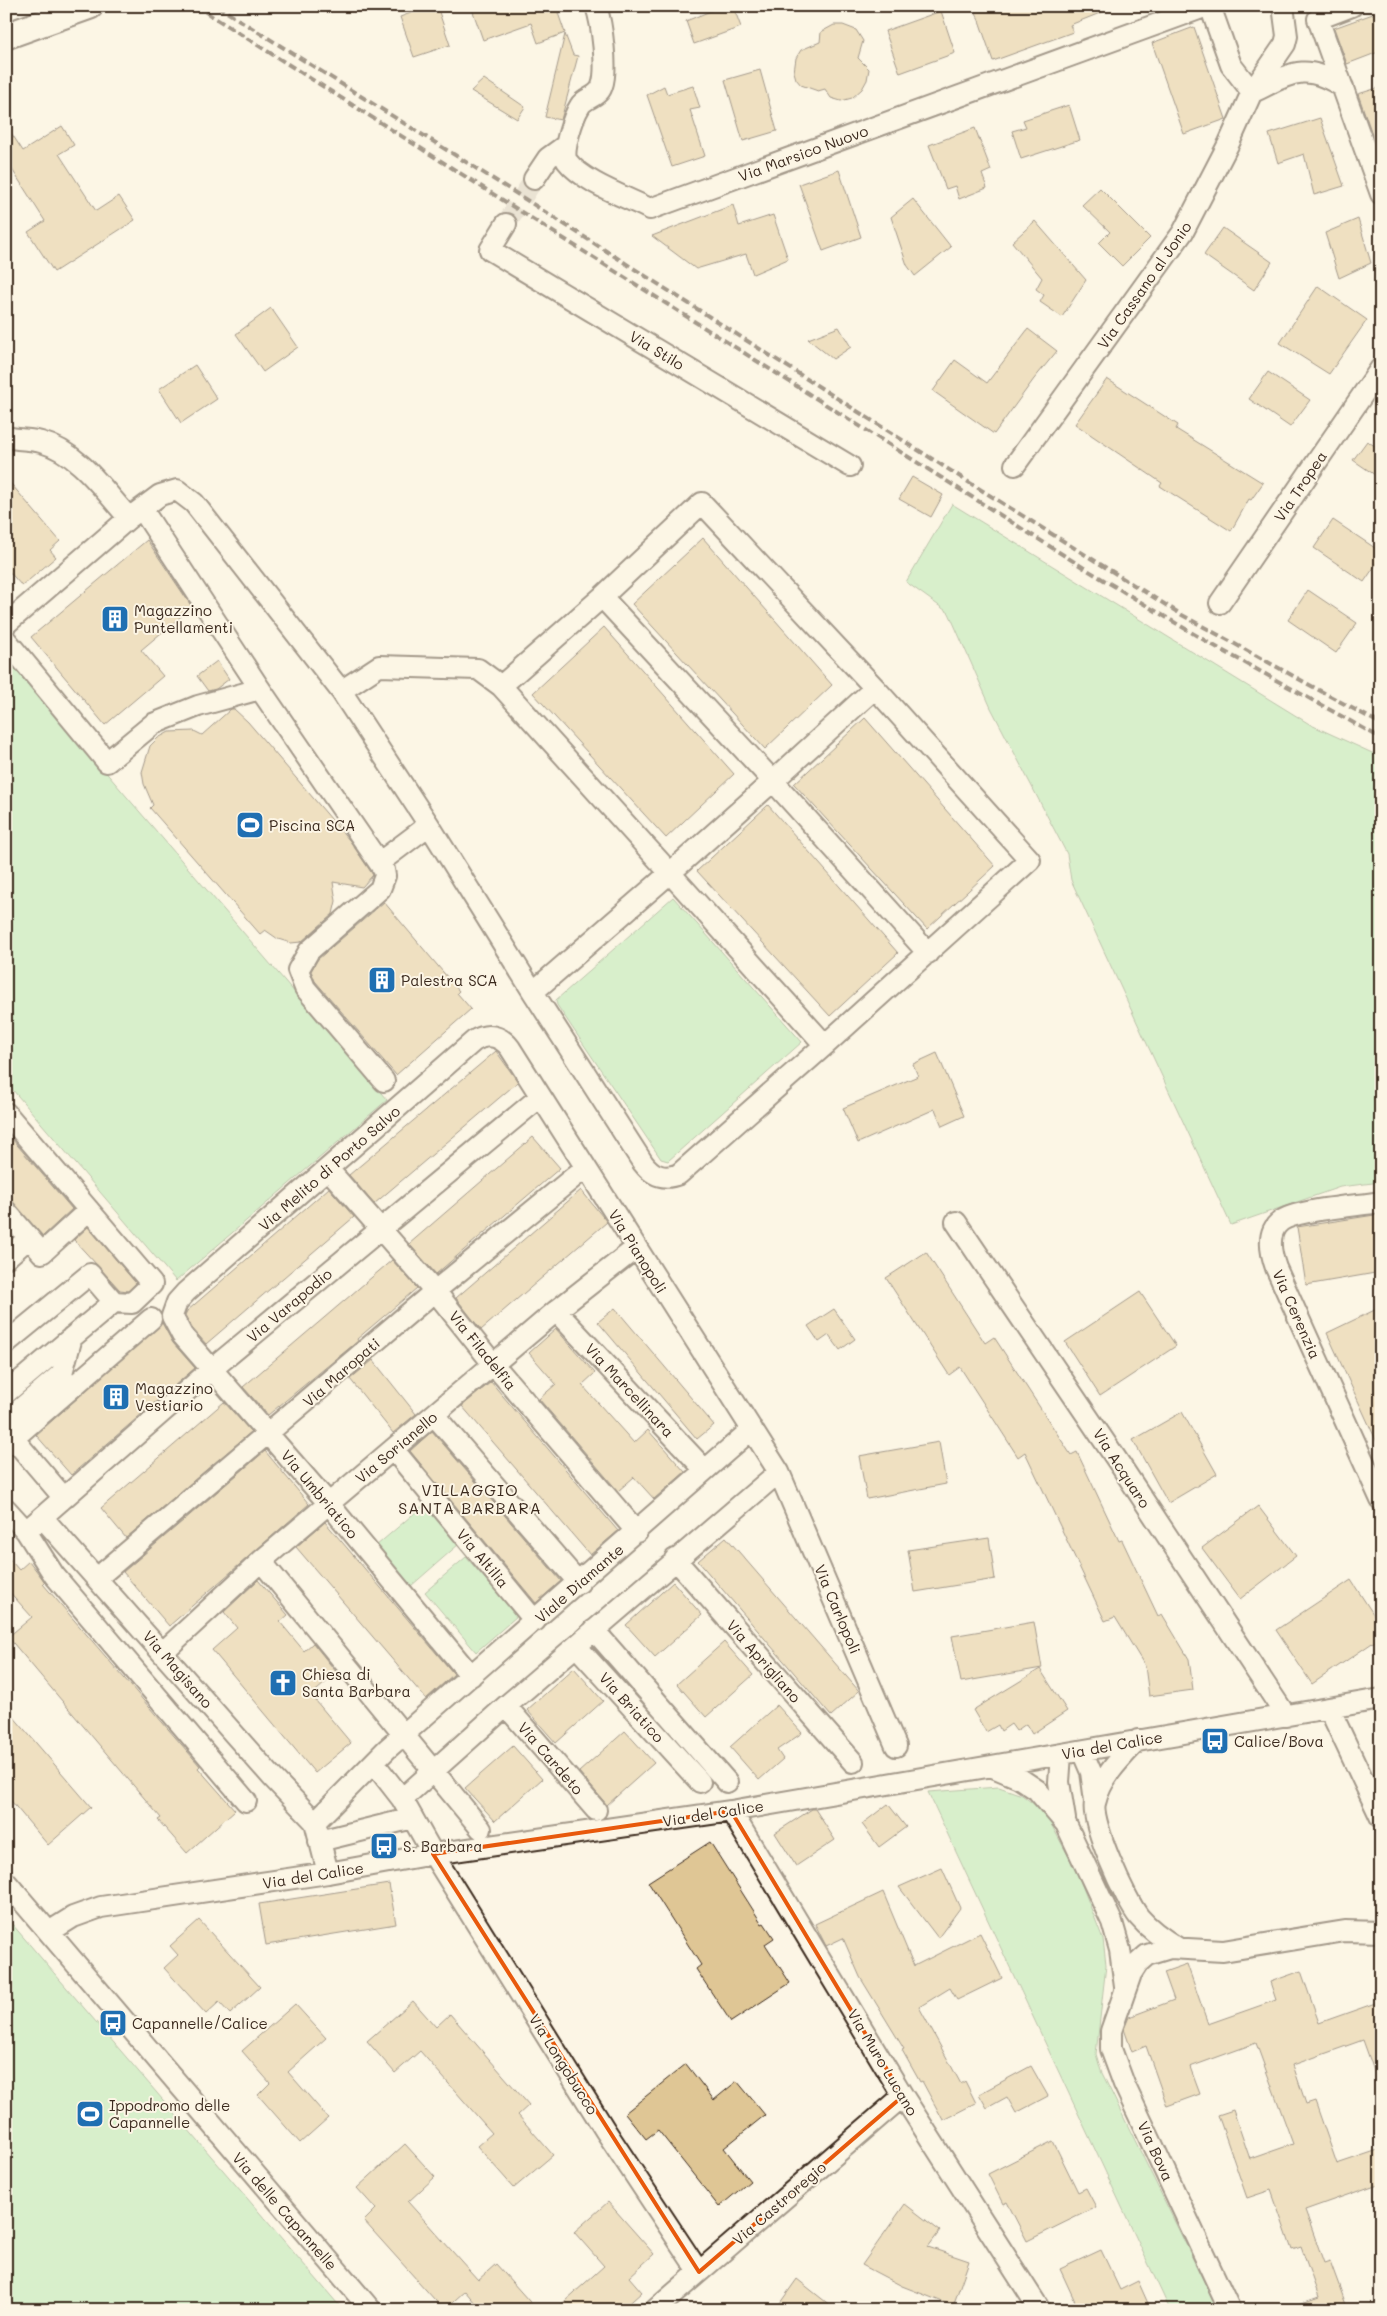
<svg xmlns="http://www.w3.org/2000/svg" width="1387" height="2316" viewBox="0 0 1387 2316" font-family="Mali,sans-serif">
	<rect width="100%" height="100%" fill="#fcf5e5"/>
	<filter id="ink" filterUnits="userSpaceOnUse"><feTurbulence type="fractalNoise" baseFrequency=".02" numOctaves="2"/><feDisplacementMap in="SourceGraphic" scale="10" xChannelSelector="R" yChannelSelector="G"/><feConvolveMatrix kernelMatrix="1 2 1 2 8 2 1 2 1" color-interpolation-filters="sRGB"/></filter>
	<g filter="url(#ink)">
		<path fill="#ade7ac" stroke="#748865" d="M952 504 1311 725 1381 757V1182L1340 1187 1231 1225 1071 880 1067 854 991 708 949 613 906 582Z
			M6 656 387 1100 176 1281 6 1082Z
			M673 897 802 1042 668 1161 661 1159 557 1005 556 1000Z
			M425 1504 459 1544 411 1586 376 1546Z
			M466 1557 517 1616 476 1652 425 1592Z
			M999 1787 1022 1795 1045 1813 1076 1870 1103 1939 1106 1965 1096 2054 1101 2071 1218 2310H1170L928 1792Z
			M6 1917 343 2310H6Z"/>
		<path fill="#dfc695" stroke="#3b2a1e" d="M430 6H437L450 45 414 57 400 17Z
			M471 6H571V9L558 13 565 33 538 43 531 23 483 40Z
			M723 6H733L741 27 694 44 686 21Z
			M974 6H1115V7L1070 25 1073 32 993 61Z
			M941 11 955 53 900 73 885 31Z
			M1381 11V51L1347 64 1334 28Z
			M834 25H843L856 30 863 41 858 58 869 69 867 80 862 89 852 98 841 101 831 98 825 89 818 91 801 85 796 79 794 72 796 58 801 50 820 42 821 32Z
			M1194 27 1226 119 1184 134 1152 43Z
			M565 34 573 55 578 56 561 120 545 117Z
			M760 70 777 131 743 141 725 80Z
			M484 79 525 107 517 119 471 91Z
			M664 86 667 94 693 86 700 108 690 110 705 156 672 167 647 95Z
			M1381 87V151H1378L1358 94Z
			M1069 105 1080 140 1021 159 1012 131 1026 127 1023 120Z
			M1320 118 1344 186 1314 195 1304 154 1278 163 1269 134Z
			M6 125 23 151 62 126 74 145 59 154 96 211 119 196 135 220 54 272 28 232 45 221 6 160Z
			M975 128 991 170 982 174 987 188 959 199 955 186 946 189 929 145Z
			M839 170 861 237 823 251 799 184Z
			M1100 188 1150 238 1122 266 1099 243 1110 232 1082 205Z
			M913 199 951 247 915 276 907 265 891 217Z
			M733 205 739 226 773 215 788 259 753 274 746 254 696 269 652 236Z
			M1358 219 1371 263 1339 278 1325 233Z
			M1035 221 1086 280 1062 317 1040 302 1044 295 1036 289 1042 278 1012 242Z
			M1223 228 1272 262 1254 290 1204 255Z
			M1318 286 1367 320 1329 374 1280 343Z
			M271 308 298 347 263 372 236 334Z
			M839 327 851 347 833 359 808 339Z
			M1028 329 1057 351 1034 379 994 434 933 391 955 360 987 383Z
			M195 365 217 399 181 423 159 389Z
			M1268 372 1310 400 1290 427 1249 399Z
			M1107 379 1178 425 1176 429 1263 483 1251 500 1249 499 1231 531 1160 486 1162 483 1075 424Z
			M1367 441 1381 450V479L1353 460Z
			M912 477 943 495 931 517 899 499Z
			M6 478 60 541 50 550 56 557 22 586 6 568Z
			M1333 520 1381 552V557L1364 582 1314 548Z
			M703 538 832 685 765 749 632 604Z
			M147 540 192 607 141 650 163 676 105 725 31 637Z
			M1308 590 1357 623 1336 653 1288 620Z
			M604 627 734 774 666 838 533 693Z
			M217 661 229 679 216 689 208 691 197 676Z
			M231 709H234L248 722 350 841 373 875 362 887 333 882 336 901 333 914 301 942 291 943 278 939 265 930 260 934 150 808 153 805 144 784 142 772 150 746 158 738 169 732 194 731 202 735Z
			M865 718 995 866 927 929 794 784Z
			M768 805 898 953 830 1016 697 871Z
			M384 902 459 991 457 993 471 1009 396 1075 315 981 311 971 318 959Z
			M496 1051 518 1082 374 1204 349 1175Z
			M937 1053 964 1116 942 1126 935 1109 858 1143 843 1108 918 1076 913 1064Z
			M6 1132 72 1209 43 1236 6 1196Z
			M533 1137 560 1168 436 1274 409 1244Z
			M329 1188 354 1217 206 1344 192 1328 185 1315 187 1311Z
			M581 1190 607 1222 481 1330 456 1298Z
			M1381 1214V1272L1306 1285 1297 1227Z
			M88 1227 136 1283 128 1291 120 1290 74 1240Z
			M926 1252 985 1343 994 1337 1071 1455 1077 1452 1119 1541 1122 1540 1158 1616 1162 1614 1189 1659 1193 1690 1149 1696 1145 1666 1115 1617 1105 1621 1025 1452 1018 1457 960 1367 949 1375 886 1278Z
			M392 1260 417 1288 357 1339 358 1341 268 1415 243 1387Z
			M1140 1292 1176 1346 1100 1396 1065 1342Z
			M1381 1307V1451L1327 1333Z
			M615 1308 714 1425 697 1439 598 1322Z
			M834 1309 855 1339 840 1350 829 1335 819 1342 808 1326Z
			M162 1323 173 1343 195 1368 71 1475 36 1435Z
			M556 1329 595 1373 582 1385 634 1443 648 1430 685 1472 654 1499 634 1477 618 1491 539 1399 556 1384 529 1353Z
			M373 1360 416 1414 393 1433 350 1379Z
			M491 1382 618 1531 590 1555 462 1406Z
			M224 1402 251 1432 126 1538 101 1508Z
			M1182 1412 1217 1474 1168 1503 1133 1440Z
			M432 1431 561 1581 536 1603 410 1451Z
			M939 1442 946 1484 867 1499 859 1456Z
			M265 1451 309 1504 169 1626 123 1572Z
			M1258 1506 1296 1556 1240 1599 1202 1548Z
			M325 1522 454 1674 426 1699 296 1547Z
			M726 1537 859 1691 831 1716 698 1561Z
			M989 1538 995 1579 915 1592 908 1550Z
			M6 1555 19 1570 29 1561 45 1582 43 1584 200 1766 198 1768 235 1810 187 1853 158 1820 161 1818 8 1637 32 1617 6 1588Z
			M258 1580 288 1615 280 1622 304 1651 313 1643 337 1673 311 1695 351 1743 315 1773 212 1650 237 1628 224 1612Z
			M1351 1580 1381 1626V1637L1312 1684 1276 1630Z
			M673 1582 702 1615 655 1657 626 1625Z
			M1034 1622 1042 1668 961 1682 952 1636Z
			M724 1642 753 1675 706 1717 677 1684Z
			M574 1668 603 1701 556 1743 527 1710Z
			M1040 1669 1067 1711 1032 1734 1026 1724 1016 1731 1011 1724 1001 1731 998 1725 986 1732 973 1710Z
			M777 1705 802 1733 777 1750 783 1759 759 1780 730 1747Z
			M6 1708 91 1807 48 1845 6 1795Z
			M625 1731 654 1763 607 1805 579 1772Z
			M513 1746 542 1779 495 1821 465 1788Z
			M888 1804 906 1827 879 1847 862 1824Z
			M812 1809H815L835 1840 796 1866 775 1833Z
			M710 1842 762 1924 764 1923 774 1938 765 1944 790 1983 731 2022 696 1969 701 1965 648 1882Z
			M942 1868 960 1908 938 1938 899 1887Z
			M389 1884 396 1924 266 1945 259 1904Z
			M883 1892 914 1966 980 1933 1002 1978 957 2000 950 1988 919 2007 961 2084 965 2081 976 2103 943 2120 922 2081 920 2082 902 2050 904 2049 860 1977 843 1938 826 1946 815 1924Z
			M199 1920 260 1987 230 2014 219 2002 206 2014 164 1968 178 1955 170 1946Z
			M1187 1964 1208 2024 1276 2000 1270 1982 1301 1971 1319 2023 1381 2001V2082H1378L1363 2040 1293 2065 1306 2104 1315 2101 1337 2164 1381 2149V2183L1305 2210 1324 2263 1330 2261 1348 2310H1289L1288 2308 1319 2297 1301 2247 1292 2250 1271 2190 1247 2198 1218 2115 1233 2110 1250 2159 1293 2144 1256 2043 1190 2067 1200 2094 1167 2106 1146 2046 1132 2052 1124 2029 1129 2017 1174 2000 1164 1972Z
			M413 2001 436 2027 450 2014 529 2105 518 2115 553 2155 514 2188 477 2146 492 2133 420 2051 395 2073 367 2041Z
			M295 2004 326 2038 288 2072 328 2118 300 2143 258 2095 270 2083 242 2051Z
			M686 2064 714 2100 737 2081 765 2115 724 2148 750 2181 719 2207 658 2130 646 2139 625 2113Z
			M1031 2066 1048 2096 1016 2113 1007 2097 987 2108 979 2094Z
			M1053 2141 1078 2192 1086 2188 1096 2207 1027 2241 1007 2202 1003 2204 988 2174Z
			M405 2144 435 2177 408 2202 478 2280 496 2264 537 2310H481L465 2291 444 2310 364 2221 376 2209 357 2188Z
			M608 2202 654 2254 629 2277 642 2292 622 2310H555L604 2266 574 2232Z
			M905 2204 940 2231 928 2247 969 2261 953 2306 902 2286 862 2265Z
			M1101 2250 1120 2290 1138 2281 1151 2310H1079L1060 2269Z
			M797 2279 836 2310H775Z"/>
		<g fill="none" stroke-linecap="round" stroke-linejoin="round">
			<path stroke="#d5ccbd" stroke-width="20" stroke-dasharray="20 10" stroke-linecap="butt" d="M506 224 534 179"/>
			<defs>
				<path id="minor" d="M596 6C602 24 608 69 602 86 598 98 585 97 580 106 574 115 561 152 567 161 583 182 626 197 650 209L1207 6
					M1210 6 1231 65 1252 92
					M1318 19 1381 194
					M1318 19 1352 6
					M1255 91C1292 73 1305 62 1343 87
					M534 179 548 158 566 145
					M506 224 490 250 850 466
					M6 437C18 440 30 439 41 442 79 452 104 491 129 518
					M1015 465 1183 232 1229 143 1252 92 1285 44 1287 36 1283 6
					M142 509 260 689 384 870 385 876 380 889 309 951 298 970 305 988 384 1081
					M602 597 501 686 670 873 773 781 602 597 702 503 875 688
					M1220 603 1381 368
					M6 624 129 518 160 495 177 490 194 503 341 691 429 825 380 862
					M6 640 107 762 153 724 198 706 260 689
					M341 691 379 666 478 669 501 686
					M429 825 533 992 643 1163C653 1176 664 1180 679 1174L825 1045 670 873 533 992
					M825 1045 1030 860 875 688 773 781 928 953
					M6 1113 152 1284 132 1303 114 1302
					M328 1169 435 1291 494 1365 637 1532
					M1381 1202C1358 1206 1297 1209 1281 1221 1266 1232 1271 1254 1276 1268L1381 1500
					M6 1211 42 1253 89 1210
					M956 1222 1117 1460 1286 1716
					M6 1258 29 1238
					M556 1311 705 1470
					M6 1343 90 1274 114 1302 6 1393
					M434 1415 579 1583
					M6 1421 62 1373 72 1337
					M6 1430 64 1498
					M6 1445 151 1319
					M393 1449 535 1621
					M6 1509 26 1531 206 1374 540 1097
					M42 1517 273 1778 315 1822
					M26 1531 54 1575 246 1801
					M675 1559 853 1762
					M261 1561 481 1829
					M97 1578 435 1291 585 1168
					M594 1630 727 1782
					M576 1646 700 1782
					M163 1652 261 1561 556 1311 636 1248
					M471 1676 329 1504 182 1335 172 1316 177 1302 186 1292 474 1041C488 1032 501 1036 510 1048L779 1472 896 1746
					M506 1706 596 1810
					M1329 1708 1381 1818
					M1138 1740C1121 1758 1101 1777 1095 1803 1090 1822 1126 1901 1139 1917 1150 1930 1163 1939 1178 1948
					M1082 1751 1091 1772 1095 1801
					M1061 1754 1059 1782 1065 1819
					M374 1763 402 1799 433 1854 605 2130 699 2272
					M993 1767 1019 1778 1037 1790 1066 1824 1112 1922 1120 1950 1125 1987
					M402 1799 506 1706 779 1472
					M731 1811 903 2096 1040 2310
					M319 1841 413 1818
					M328 1873 315 1822 387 1749 752 1429
					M6 1882 371 2310
					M49 1932 73 1917 101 1907 328 1873 433 1854 731 1811 1381 1699
					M655 2310 903 2096
					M1230 2310 1124 2084 1111 2049V2031L1131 1974 1138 1963 1147 1955 1170 1948 1223 1951 1345 1931 1381 1932"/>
				<path id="major" d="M6 36 90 6"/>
			</defs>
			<use href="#minor" stroke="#3b2a1e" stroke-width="24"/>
			<use href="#major" stroke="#3b2a1e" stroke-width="29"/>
			<use href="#minor" stroke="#fcf5e5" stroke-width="20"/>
			<use href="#major" stroke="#fcf5e5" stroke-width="25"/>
			<path stroke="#3b2a1e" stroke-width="4" stroke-dasharray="8 4" stroke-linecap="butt" d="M196 6 1084 568 1209 643 1381 738
				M217 6 517 194 962 478 1182 615 1381 724"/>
		</g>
	</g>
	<path d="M0 0H1387V2316H0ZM731 1811 903 2096 699 2272 433 1854Z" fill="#fcf5e5" fill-opacity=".55" fill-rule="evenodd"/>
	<path fill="none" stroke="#e8590c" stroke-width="4" stroke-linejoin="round" d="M731 1811 903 2096 699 2272 433 1854Z"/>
	<defs>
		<symbol id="building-square" viewBox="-11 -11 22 22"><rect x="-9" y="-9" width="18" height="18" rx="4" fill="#1f6fb2" stroke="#fcf5e5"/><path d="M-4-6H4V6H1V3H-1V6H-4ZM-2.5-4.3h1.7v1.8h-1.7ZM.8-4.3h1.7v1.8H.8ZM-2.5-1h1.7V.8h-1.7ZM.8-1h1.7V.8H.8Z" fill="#fff"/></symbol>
		<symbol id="stadium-square" viewBox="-11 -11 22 22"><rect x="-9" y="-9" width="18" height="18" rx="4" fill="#1f6fb2" stroke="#fcf5e5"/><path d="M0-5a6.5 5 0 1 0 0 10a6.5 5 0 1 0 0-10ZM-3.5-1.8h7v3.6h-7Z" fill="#fff"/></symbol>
		<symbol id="church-square" viewBox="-11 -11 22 22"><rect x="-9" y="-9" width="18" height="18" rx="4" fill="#1f6fb2" stroke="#fcf5e5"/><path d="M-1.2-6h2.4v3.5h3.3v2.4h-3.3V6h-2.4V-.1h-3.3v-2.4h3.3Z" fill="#fff"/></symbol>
		<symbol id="bus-square" viewBox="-11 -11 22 22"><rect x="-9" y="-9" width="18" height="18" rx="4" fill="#1f6fb2" stroke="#fcf5e5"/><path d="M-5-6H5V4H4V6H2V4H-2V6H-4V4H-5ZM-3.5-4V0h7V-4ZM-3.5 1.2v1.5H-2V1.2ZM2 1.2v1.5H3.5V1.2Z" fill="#fff"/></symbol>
	</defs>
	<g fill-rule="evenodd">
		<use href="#building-square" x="99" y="603" width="32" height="32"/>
		<use href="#stadium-square" x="234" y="809" width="32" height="32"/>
		<use href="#building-square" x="366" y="964" width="32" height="32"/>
		<use href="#building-square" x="100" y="1381" width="32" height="32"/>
		<use href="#church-square" x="267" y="1667" width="32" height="32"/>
		<use href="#bus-square" x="1199" y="1725" width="32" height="32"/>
		<use href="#bus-square" x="368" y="1830" width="32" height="32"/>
		<use href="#bus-square" x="97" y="2007" width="32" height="32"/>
		<use href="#stadium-square" x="74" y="2098" width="32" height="32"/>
	</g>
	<g text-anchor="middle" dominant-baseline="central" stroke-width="4" stroke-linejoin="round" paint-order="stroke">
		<g font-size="15" fill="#3b2a1e" stroke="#fcf5e5">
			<text transform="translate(803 153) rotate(-20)">Via Marsico Nuovo</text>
			<text transform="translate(1144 285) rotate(-55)">Via Cassano al Jonio</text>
			<text transform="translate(657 350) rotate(31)">Via Stilo</text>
			<text transform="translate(1300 486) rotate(-56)">Via Tropea</text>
			<text transform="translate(329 1168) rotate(-41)">Via Melito di Porto Salvo</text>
			<text transform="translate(638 1251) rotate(58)">Via Pianopoli</text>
			<text transform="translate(289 1305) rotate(-40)">Via Varapodio</text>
			<text transform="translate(1297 1314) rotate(66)">Via Cerenzia</text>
			<text transform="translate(483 1350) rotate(51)">Via Filadelfia</text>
			<text transform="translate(341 1372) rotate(-41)">Via Maropati</text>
			<text transform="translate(630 1390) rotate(47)">Via Marcellinara</text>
			<text transform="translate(396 1447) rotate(-40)">Via Sorianello</text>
			<text transform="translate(1122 1468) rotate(57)">Via Acquaro</text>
			<text transform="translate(320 1494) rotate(50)">Via Umbriatico</text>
			<text transform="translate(483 1558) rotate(50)">Via Altilia</text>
			<text transform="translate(579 1583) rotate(-41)">Viale Diamante</text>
			<text transform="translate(838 1609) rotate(67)">Via Carlopoli</text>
			<text transform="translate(764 1661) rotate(49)">Via Aprigliano</text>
			<text transform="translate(178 1669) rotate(49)">Via Magisano</text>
			<text transform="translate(632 1707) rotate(48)">Via Briatico</text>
			<text transform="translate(1112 1745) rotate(-10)">Via del Calice</text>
			<text transform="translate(551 1758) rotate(49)">Via Cardeto</text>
			<text transform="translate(713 1813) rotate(-9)">Via del Calice</text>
			<text transform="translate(313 1875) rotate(-9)">Via del Calice</text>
			<text transform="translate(883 2062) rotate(59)">Via Muro Lucano</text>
			<text transform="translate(564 2064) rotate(58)">Via Longobucco</text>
			<text transform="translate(1156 2151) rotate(65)">Via Bova</text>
			<text transform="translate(779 2203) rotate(-41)">Via Castroregio</text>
			<text transform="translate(285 2211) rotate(49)">Via delle Capannelle</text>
		</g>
		<g font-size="15" fill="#3b2a1e" stroke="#fcf5e5" text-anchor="start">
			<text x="134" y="610">Magazzino<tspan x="134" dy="17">Puntellamenti</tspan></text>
			<text x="269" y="825">Piscina SCA</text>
			<text x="401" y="980">Palestra SCA</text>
			<text x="135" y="1388">Magazzino<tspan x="135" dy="17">Vestiario</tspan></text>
			<text x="302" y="1674">Chiesa di<tspan x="302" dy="17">Santa Barbara</tspan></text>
			<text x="1234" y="1741">Calice/Bova</text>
			<text x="403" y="1846">S. Barbara</text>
			<text x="132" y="2023">Capannelle/Calice</text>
			<text x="109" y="2105">Ippodromo delle<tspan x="109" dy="17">Capannelle</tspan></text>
		</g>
		<g font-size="16" letter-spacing="1" fill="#3b2a1e" stroke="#fcf5e5">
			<text x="470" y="1489">VILLAGGIO<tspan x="470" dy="18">SANTA BARBARA</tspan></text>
		</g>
	</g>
	<rect width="1387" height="2316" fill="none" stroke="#fcf5e5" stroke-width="25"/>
	<rect x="12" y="12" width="1362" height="2291" fill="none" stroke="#3b2a1e" stroke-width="2" filter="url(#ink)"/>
</svg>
